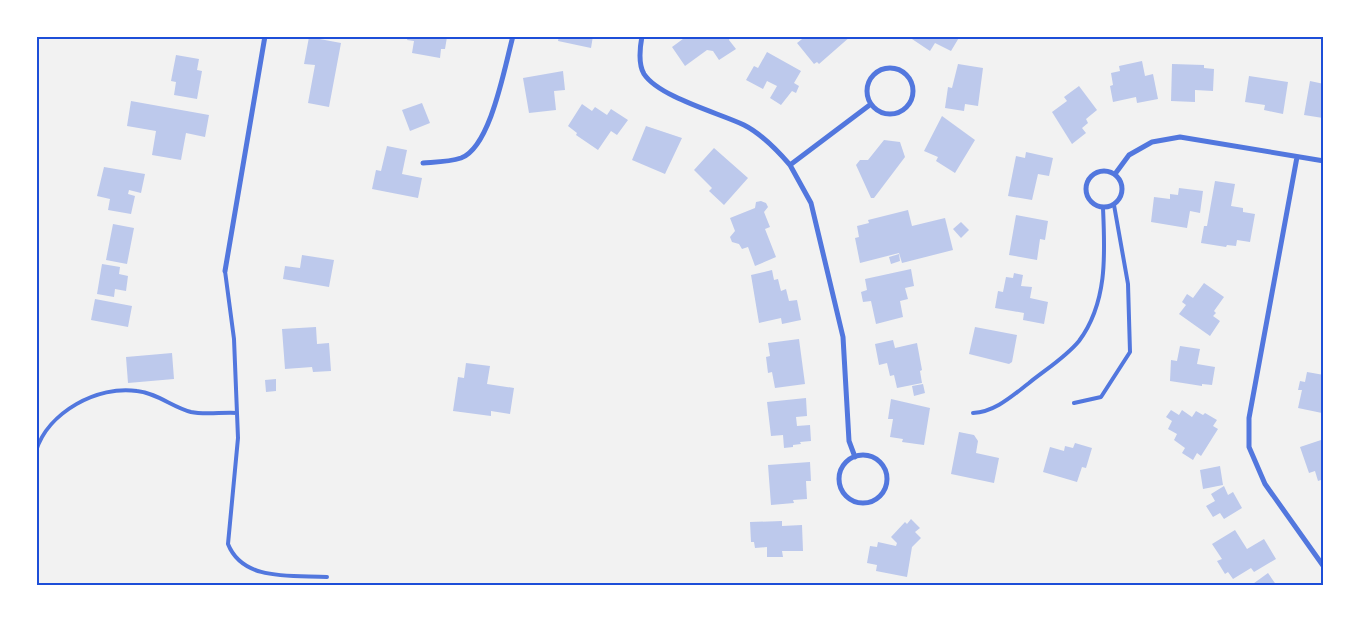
<svg xmlns="http://www.w3.org/2000/svg" width="1360" height="622" viewBox="0 0 1360 622" font-family="'Varela Round',sans-serif">
	<rect width="100%" height="100%" fill="#f2f2f2"/>
	<path fill="#bdc9ec" d="M408 36 447 37 445 49H441L440 58 412 53 414 41 407 40Z
		M559 36H593L591 48 558 41Z
		M687 36 689 39 693 36H730L729 40 736 49 719 60 713 51 707 50 685 66 672 47Z
		M806 36H851L819 64 817 62 814 64 797 43Z
		M914 36H960L951 51 935 43 930 51 912 39Z
		M309 37 341 43 329 107 308 103 315 65 304 64Z
		M767 52 801 71 794 83 799 86 796 93 792 91 781 105 770 98 777 86 767 81 763 89 746 80 754 66 758 68Z
		M176 55 199 59 197 70 202 71 197 99 174 95 176 82 171 81Z
		M1142 61 1145 76 1153 74 1158 99 1137 103 1136 97 1113 102 1110 86 1113 85 1111 73 1120 71 1119 66Z
		M958 64 983 68 978 106 965 104 964 111 945 108 948 87 952 88Z
		M1172 64 1204 65V68L1214 69 1213 91 1195 90V102L1171 101Z
		M563 71 565 90 554 91 556 110 529 113 523 78Z
		M1249 76 1288 82 1283 114 1264 110 1265 105 1245 102Z
		M1310 81 1324 84 1323 118 1304 115Z
		M1079 86 1097 110 1086 119 1088 123 1082 128 1086 133 1072 144 1052 112 1067 101 1064 97Z
		M131 101 209 115 205 137 186 133 181 160 152 155 156 131 127 126Z
		M422 103 430 123 410 131 402 110Z
		M582 104 592 111 595 107 607 115 611 109 628 120 617 135 611 131 598 150 576 135 577 133 568 126Z
		M942 116 975 140 955 173 936 161 938 157 924 151Z
		M646 126 682 138 665 174 632 160Z
		M884 140 900 142 905 157 874 198H871L856 165 860 160H868Z
		M387 146 407 150 402 174 422 178 418 198 372 189 376 170 381 171Z
		M714 148 748 178 724 205 709 191 712 188 694 170Z
		M1026 152 1053 158 1049 176 1038 174 1032 200 1008 196 1016 156 1025 158Z
		M104 167 145 174 141 193 129 190 128 194 135 196 131 214 108 210 110 199 97 196Z
		M1215 181 1235 184 1231 206 1243 208V212L1255 214 1250 242 1237 240 1236 246 1227 245 1226 247 1201 243 1204 226H1207Z
		M1179 188 1203 191 1200 213 1190 211 1187 228 1151 222 1154 197 1170 199V194L1178 195Z
		M761 201 766 203 768 207 764 212 770 227 765 229 776 257 755 266 748 247 742 249 739 244 732 242 730 237 735 231 730 218 755 208 756 202Z
		M908 210 912 226 945 218 953 250 902 263 899 253 860 263 855 238 859 237 857 226 869 223 868 220Z
		M1016 215 1048 221 1045 240 1040 239 1037 260 1009 255Z
		M961 222 969 230 961 238 953 229Z
		M113 224 134 228 127 264 106 260Z
		M899 254 900 261 891 264 889 257Z
		M302 255 334 260 329 287 283 279 285 266 300 268Z
		M102 264 120 267 119 274 128 276 126 291 115 289 114 297 97 294Z
		M911 269 914 286 905 288 908 299 900 301 903 317 876 324 871 301 863 302 861 292 867 290 865 279Z
		M772 270 774 280 778 279 781 291 786 289 789 301 797 300 801 320 782 324 781 318 759 323 751 275Z
		M1014 273 1023 275 1021 286 1032 287 1030 298 1048 302 1044 324 1023 320 1024 313 995 308 998 291 1003 292 1006 277 1013 278Z
		M1204 283 1224 297 1214 311 1216 313 1213 316 1220 321 1210 336 1179 314 1186 305 1182 302 1187 294 1193 298Z
		M95 299 132 306 128 327 91 320Z
		M316 327 317 344 329 343 331 371 313 372 312 367 285 369 282 329Z
		M975 327 1017 335 1012 362 1009 364 969 354Z
		M799 339 805 384 775 388 772 372 768 373 766 357 770 356 768 343Z
		M893 340 895 348 917 343 922 370 920 371 922 383 897 388 894 375 890 376 887 363 879 365 875 344Z
		M1180 346 1200 349 1197 364 1215 367 1212 385 1202 384V386L1170 381 1171 360 1177 361Z
		M172 353 174 379 128 383 126 357Z
		M466 363 490 366 487 384 514 388 510 414 491 411V416L453 411 458 377 464 378Z
		M1307 372 1324 375 1322 413 1298 408 1302 390H1298L1300 381 1305 382Z
		M276 379V391L266 392 265 380Z
		M923 384 925 393 914 396 912 386Z
		M806 398 807 416 796 417 797 426 810 425 811 441 800 442 801 444 793 445V447L784 448 783 435 771 436 767 402Z
		M891 399 930 408 924 445 902 442 903 439 890 437 893 419H888Z
		M1171 410 1179 415 1182 410 1192 417 1196 411 1203 415 1205 413 1217 420 1213 426 1218 429 1201 456 1197 453 1193 460 1182 453 1185 448 1174 440 1177 434 1168 429 1172 421 1166 417Z
		M959 432 974 435 978 441 976 453 999 458 994 483 951 474Z
		M1324 439V479L1318 481 1315 471 1309 473 1300 447Z
		M1075 443 1092 448 1086 468 1082 467 1077 482 1043 472 1050 447 1064 451 1065 446 1073 448Z
		M810 462 811 481H806L807 499 793 500 794 503 771 505 768 465Z
		M1220 466 1223 485 1203 489 1200 470Z
		M1224 486 1228 495 1233 492 1242 508 1224 519 1220 513 1213 517 1206 506 1215 501 1211 494Z
		M911 519 920 528 915 532 921 538 912 547 907 577 876 571 877 565 867 563 870 546 877 547 878 542 896 546 897 543 891 537 905 522 907 524Z
		M782 521V526L802 525 803 551H782L783 557H767V547L755 548 754 542H751L750 522Z
		M1235 530 1247 549 1264 539 1276 559 1254 572 1251 568 1233 579 1228 572 1225 574 1217 561 1222 559 1212 544Z
		M1268 573 1277 586H1250Z"/>
	<g fill="none" stroke-linecap="round" stroke-linejoin="round">
		<path stroke="#5277de" stroke-width="4" d="M225 271 234 339 238 438 228 544C243 582 293 575 327 577
			M1074 403 1101 397 1130 352 1128 284 1114 205
			M973 413C995 412 1012 396 1029 383 1045 370 1066 357 1079 341 1108 302 1105 253 1103 208
			M36 451C48 412 98 385 137 391 157 393 172 407 191 412 204 415 223 412 237 413"/>
		<path stroke="#5277de" stroke-width="5" d="M642 36C640 47 638 64 644 74 659 97 719 113 744 125 762 134 777 150 790 165
			M867 91a23 23 0 1 1 46 0a23 23 0 1 1-46 0Z
			M1297 157 1249 418V447L1265 484 1324 567
			M423 163C436 162 449 162 461 158 491 147 505 65 513 36
			M1086 189a18 18 0 1 1 36 0a18 18 0 1 1-36 0Z
			M1115 174 1129 155 1152 142 1180 137 1324 161
			M225 271 265 36
			M839 479a24 24 0 1 1 48 0a24 24 0 1 1-48 0Z
			M855 457 849 441 843 337 811 203 790 165 871 104"/>
	</g>
	<rect width="1360" height="622" fill="none" stroke="#ffffff" stroke-width="75"/>
	<rect x="38" y="38" width="1284" height="546" fill="none" stroke="#1d4ed8" stroke-width="2"/>
</svg>
